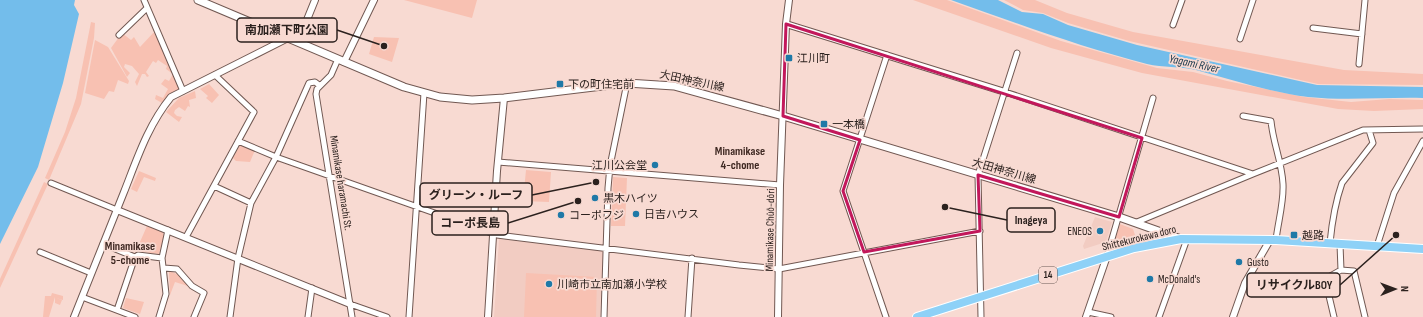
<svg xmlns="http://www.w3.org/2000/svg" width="1423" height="317" viewBox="0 0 1423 317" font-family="'Sofia Sans Condensed','Noto Sans JP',sans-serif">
	<rect width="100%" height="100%" fill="#f8dad2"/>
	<path fill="#f2ccc2" d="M1095 217 1112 222 1106 242 1084 249 1083 246Z
		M499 239 603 251 600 317H494Z"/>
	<path fill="#f8c1b2" d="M404 0H477L472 18Z
		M913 0H947L1061 41 1157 68 1193 72 1227 81 1304 97 1351 102 1389 99 1423 100V109L1374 111 1338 109 1142 73 1051 48Z
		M1004 0H1035L1067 13 1133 32 1344 70 1423 74V85L1318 84 1129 41 1068 23 1043 13 1023 10Z
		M91 22 95 23 94 38 81 104 49 180 45 178 65 132 76 98Z
		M155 31 181 89 169 95 162 103 155 99 156 95 163 98 168 89 161 84 165 79 169 81 173 74 166 69 167 66 158 60 156 63 153 61 146 72 149 76 147 77 145 74H142L137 86 135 82 139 74 132 66 125 64 124 67 130 73 127 77 111 48 122 33 131 40 134 37 140 47Z
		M374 37 399 38 392 62 369 54Z
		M95 40 108 47 129 81 128 84 118 80 114 92 109 91 104 99 85 93Z
		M209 84 219 95 212 103 206 98 208 96 200 89Z
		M195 91 196 98 189 100 190 107 188 106 185 111 179 107 175 110 174 113 177 116 182 117 179 122 166 112 179 98Z
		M240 145 255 150 250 162 236 161 233 158Z
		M526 170 551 172 549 202 523 201Z
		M139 171 156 178 155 181 144 177 137 192 131 189Z
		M613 177 627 178 625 226H611Z
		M44 182 48 184 0 288V279Z
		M1120 224 1133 229 1135 235V237L1114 243Z
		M147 226 163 232 164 236 159 254 136 251Z
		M170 271 179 275 188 286 175 282 170 295 169 272Z
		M526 273 597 277 596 317H524Z
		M52 293 63 296V300L56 298 62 300 60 305 55 303V297L49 317H43L45 296H51Z
		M126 298 144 302 140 314 123 308Z"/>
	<path fill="#73bdeb" d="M0 0H75L74 5 79 14 63 83 38 167 0 244Z
		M951 0H998L1022 12 1043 14 1068 25 1137 45 1317 85 1423 87V98C1385 97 1346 101 1308 97 1270 92 1232 80 1196 70 1180 66 1163 68 1147 64 1080 47 1016 23 951 0Z"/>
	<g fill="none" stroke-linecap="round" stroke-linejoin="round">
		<defs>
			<path id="minor" d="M144 0 183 91
				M1173 25 1182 0
				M1313 28 1362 34
				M119 35 147 8
				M1240 39 1253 0
				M338 59 331 75 317 89 316 94 352 317
				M1359 64 1365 0
				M1005 92 1253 174 1363 130 1423 129
				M1243 116 1271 121C1273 143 1282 162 1283 184 1284 202 1278 222 1276 240
				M238 141 276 157 497 235 739 265 779 269 980 231
				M498 162 780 185
				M51 183 117 210
				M214 186 251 203
				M1137 222 1253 174
				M186 237 254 112 215 75
				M1330 243C1332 222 1335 203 1342 183L1373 143 1369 130
				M103 244 135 257 138 255 162 258
				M1377 246 1394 193 1423 141
				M40 252 91 273
				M1107 256 1153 98
				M164 268 177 269 192 286 204 293 194 317
				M1341 270 1354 271 1365 317
				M82 297 135 317
				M350 304 387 317
				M117 310 135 257
				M1088 312 1111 317
				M159 317 166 294 162 258 168 230
				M230 317 238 258 251 203 276 157 309 83 315 82 319 85
				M308 317 312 288
				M409 317 424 93
				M604 317 608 188 610 166 627 83
				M688 317 692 258
				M886 317 843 191 887 55
				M981 317 978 175 1017 53
				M1159 317 1187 239
				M1334 317 1325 279 1341 270 1340 244"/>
			<path id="tertiary" d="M786 24 1005 92
				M298 42 315 0
				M344 62 374 0
				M117 210 350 304
				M74 317C91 275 107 234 124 192 137 159 148 125 171 97L288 38
				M488 317 497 171 504 98
				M778 317 780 185 786 24 789 0
				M1086 317 1107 256
				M1233 317 1245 283 1270 240"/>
			<path id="secondary" d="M198 0 404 87 440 97 472 100 504 98 627 83 674 86 783 116 1119 217 1181 239"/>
			<path id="primary" d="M917 317 1134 248 1181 239 1276 240 1423 249"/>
		</defs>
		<use href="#minor" stroke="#715852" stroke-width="7"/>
		<use href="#tertiary" stroke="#715852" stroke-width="8"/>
		<use href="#secondary" stroke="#715852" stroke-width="9"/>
		<use href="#primary" stroke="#fff" stroke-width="10"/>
		<use href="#minor" stroke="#fff" stroke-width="5"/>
		<use href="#tertiary" stroke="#fff" stroke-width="6"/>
		<use href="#secondary" stroke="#fff" stroke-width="7"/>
		<use href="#primary" stroke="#8ed1f7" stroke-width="8"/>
	</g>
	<path fill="none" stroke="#c2185b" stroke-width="3" stroke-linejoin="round" d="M786 24 1142 138 1119 217 978 175 980 231 864 252 843 191 860 140 783 116Z"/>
	<g fill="#1f79a7" stroke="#f8dad2" stroke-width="1.5">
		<rect x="785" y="54" width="8" height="8" rx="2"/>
		<rect x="556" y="80" width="8" height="8" rx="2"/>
		<rect x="820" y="120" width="8" height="8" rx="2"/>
		<circle cx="655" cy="165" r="4"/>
		<circle cx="595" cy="198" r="4"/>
		<circle cx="636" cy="214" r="4"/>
		<circle cx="561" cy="215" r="4"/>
		<circle cx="1100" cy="231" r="4"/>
		<rect x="1290" y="231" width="8" height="8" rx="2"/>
		<circle cx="1239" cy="262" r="4"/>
		<circle cx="1150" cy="279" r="4"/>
		<circle cx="549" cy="284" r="4"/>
	</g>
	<g text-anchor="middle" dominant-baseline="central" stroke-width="3.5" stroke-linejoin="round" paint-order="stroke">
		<rect fill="#f8dad2" stroke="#685854" stroke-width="1" x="1039" y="267" width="18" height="16" rx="3"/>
		<g font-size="10" font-weight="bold" fill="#2b211e">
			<text x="1048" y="275">14</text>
		</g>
		<g font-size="11" fill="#2b211e" stroke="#f8dad2" text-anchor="start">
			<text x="797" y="58">江川町</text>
			<text x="568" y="84">下の町住宅前</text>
			<text x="832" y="124">一本橋</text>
			<text x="647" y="165" text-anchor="end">江川公会堂</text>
			<text x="603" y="198">黒木ハイツ</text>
			<text x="644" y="214">日吉ハウス</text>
			<text x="569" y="215">コーポフジ</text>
			<text x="1092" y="231" text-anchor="end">ENEOS</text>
			<text x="1302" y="235">越路</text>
			<text x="1247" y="262">Gusto</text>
			<text x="1158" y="279">McDonald's</text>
			<text x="557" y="284">川崎市立南加瀬小学校</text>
		</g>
		<g font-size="11" fill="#2b211e" stroke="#f8dad2">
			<text transform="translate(692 81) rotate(12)">大田神奈川線</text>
			<text transform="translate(1004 171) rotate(16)">大田神奈川線</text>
			<text transform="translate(341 183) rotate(81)">Minamikase haramachi St.</text>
			<text transform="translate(770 230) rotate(-89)">Minamikase Chūō-dōri</text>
			<text transform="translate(1139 238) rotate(-14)">Shittekurokawa doro</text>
		</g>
		<g font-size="12" font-style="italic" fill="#15364a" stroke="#f8dad2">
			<text transform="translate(1194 64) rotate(12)">Yagami River</text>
		</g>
		<g font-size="12" font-weight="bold" fill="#3f2923" stroke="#f8dad2">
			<text x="740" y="151">Minamikase<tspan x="740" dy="14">4-chome</tspan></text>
			<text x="130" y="246">Minamikase<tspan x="130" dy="14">5-chome</tspan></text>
		</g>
	</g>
	<path fill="none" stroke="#2b211e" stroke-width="1.5" d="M384 46L337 30M596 182L532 195M945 207L1007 220M578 201L508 223M1396 235L1340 285"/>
	<g fill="#2b211e" stroke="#f8dad2" stroke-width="1.5">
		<circle cx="384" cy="46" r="4"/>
		<circle cx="596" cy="182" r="4"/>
		<circle cx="945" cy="207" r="4"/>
		<circle cx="578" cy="201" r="4"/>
		<circle cx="1396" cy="235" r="4"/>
	</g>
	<g fill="#f8dad2" stroke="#2b211e" stroke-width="1.5">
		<rect x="237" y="18" width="100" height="24" rx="4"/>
		<rect x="420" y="183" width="112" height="24" rx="4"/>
		<rect x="1007" y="208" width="48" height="24" rx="4"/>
		<rect x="432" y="211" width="76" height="24" rx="4"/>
		<rect x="1247" y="273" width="93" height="24" rx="4"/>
	</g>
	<g font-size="12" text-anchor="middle" font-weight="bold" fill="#2b211e">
		<text x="287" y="34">南加瀬下町公園</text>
		<text x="476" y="199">グリーン・ルーフ</text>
		<text x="1031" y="224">Inageya</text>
		<text x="470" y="227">コーポ長島</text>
		<text x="1294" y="289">リサイクルBOY</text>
	</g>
	<g transform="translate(1395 289) rotate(89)" stroke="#f8dad2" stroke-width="3" paint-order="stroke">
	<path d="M0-3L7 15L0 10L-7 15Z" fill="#2b211e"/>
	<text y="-6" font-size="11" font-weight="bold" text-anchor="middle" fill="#2b211e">N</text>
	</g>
</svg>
